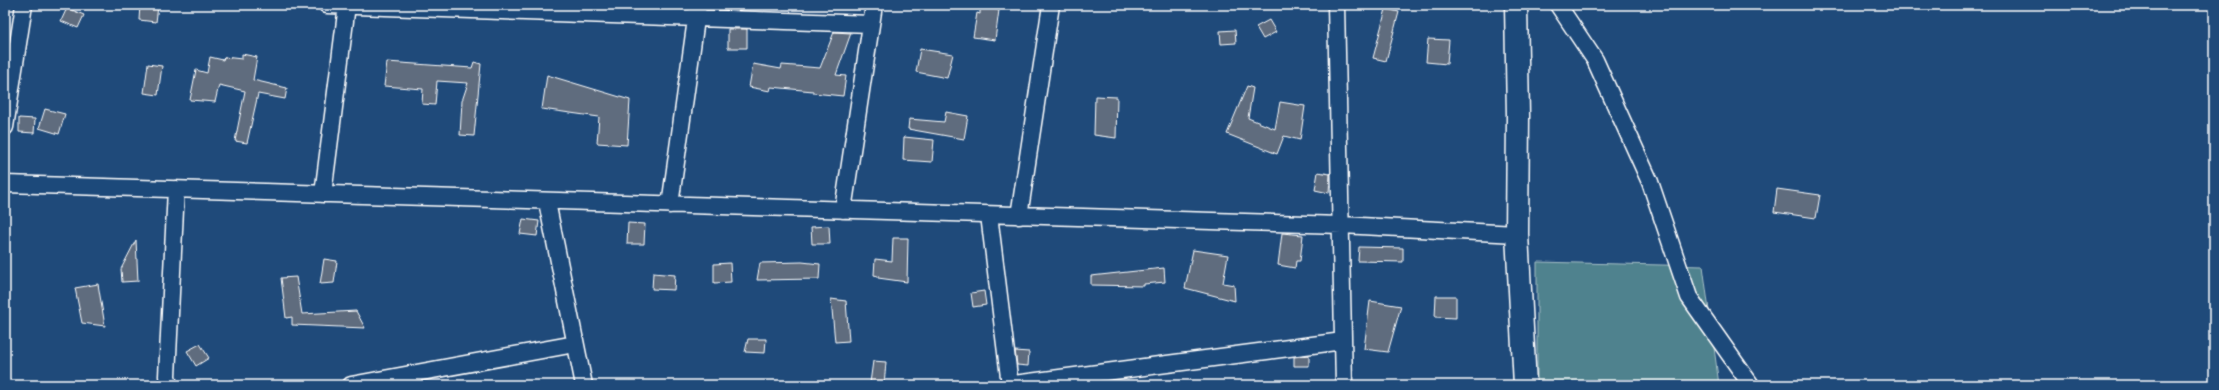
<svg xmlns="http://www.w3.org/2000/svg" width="2219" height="390" viewBox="0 0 2219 390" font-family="Delius,sans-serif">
	<rect width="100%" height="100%" fill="#1f4a7a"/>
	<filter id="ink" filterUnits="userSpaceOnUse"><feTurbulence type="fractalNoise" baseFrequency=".025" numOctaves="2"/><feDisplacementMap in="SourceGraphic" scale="8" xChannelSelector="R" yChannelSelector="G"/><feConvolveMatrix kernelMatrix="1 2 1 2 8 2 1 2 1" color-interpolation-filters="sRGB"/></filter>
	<g filter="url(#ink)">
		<path fill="#4f828e" stroke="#a7c0c6" d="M1537 262 1703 266 1719 385H1537Z"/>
		<path fill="#5e6c7e" stroke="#fff" d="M140 5 158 6 156 22 139 20Z
			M67 8 84 15 78 28 61 21Z
			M980 8 999 10 995 40 973 37 977 13 980 14Z
			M1386 9 1399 12 1386 61 1373 58Z
			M1269 20 1276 32 1263 39 1256 27Z
			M728 29H747V48H728Z
			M1235 30 1236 43 1221 44 1220 31Z
			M834 32 851 33 836 75 846 76 843 96 813 93V91L771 87 770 91 749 87 753 64 781 69 782 65 820 68Z
			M1428 39 1449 40 1447 64 1426 62Z
			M920 49 953 54 947 78 916 72Z
			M242 54 257 57 253 80 287 88 285 99 258 94 247 143 235 141 245 91 219 85 215 102 190 100 196 70 207 73 210 57 223 60 224 57 242 59Z
			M387 62 472 68 474 62 481 64 474 136 460 135 462 101 468 83 437 81 435 105 422 104 423 89 384 86Z
			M148 64 162 66 158 95 144 93Z
			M547 75 630 100 627 145 597 143 599 117 542 109Z
			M1247 86 1253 88 1248 118 1275 129 1280 102 1305 106 1300 140 1284 136 1277 154 1227 134Z
			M1095 96 1117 97 1116 138 1094 135Z
			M45 109 65 114 59 134 39 128Z
			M946 112 968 116 964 139 908 129 909 119 944 122Z
			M19 118 35 119 34 133 19 132Z
			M904 137 934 140 932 162 903 160Z
			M1318 172 1330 174 1329 193 1315 190Z
			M1777 189 1820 195 1816 218 1774 212Z
			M523 219 539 221 537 236 520 234Z
			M628 223 645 224 644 244H627Z
			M829 226 830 244H812L811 227Z
			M1282 233 1303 235 1300 261H1296L1295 268 1278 265Z
			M893 238H908L907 282 878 278V276L874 275 875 259 892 261Z
			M136 240 138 281 122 282 121 269Z
			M1359 247 1403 248V262L1358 261Z
			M1193 250 1228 255 1223 283 1234 285 1235 301 1185 288Z
			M324 259 337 261 334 283 320 284Z
			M802 262 820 264 819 279 757 280 760 263Z
			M730 263 731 282 714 283V264Z
			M1164 268 1165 282 1144 284V286L1091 285V276Z
			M653 273 675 275 674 290 652 289Z
			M296 277 302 314 356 311 365 328 292 325V317L286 318 281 278Z
			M98 284 105 326 82 323 75 288Z
			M984 291 986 305 973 307 971 293Z
			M1436 296H1456V318L1435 317Z
			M831 299 846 301 849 341 835 342Z
			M1370 301 1401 306 1388 352 1364 349Z
			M748 339H766L765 353 745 352Z
			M200 344 209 358 196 366 187 351Z
			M1015 351 1029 352 1028 366 1017 365Z
			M1309 355V366H1294V357Z
			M873 361 886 362 884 385 870 383Z"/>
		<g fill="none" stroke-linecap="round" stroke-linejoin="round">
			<defs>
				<path id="street" d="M327 5 871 24
					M1336 5 1344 385
					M1558 5 1595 60 1650 182 1689 297 1751 385
					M5 127 24 5
					M5 184 1341 225 1517 234
					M323 194 347 5
					M547 202 584 385
					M670 205 698 5
					M843 210 874 5
					M989 215 1010 385
					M1019 216 1051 5
					M169 385 167 376 176 189
					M351 385 575 344
					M1006 385 1343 341"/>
				<path id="secondary" d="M1516 5 1518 116 1517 234 1525 385"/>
			</defs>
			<use href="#street" stroke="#fff" stroke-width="19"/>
			<use href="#secondary" stroke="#fff" stroke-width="25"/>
			<use href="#street" stroke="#1f4a7a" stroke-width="16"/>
			<use href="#secondary" stroke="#1f4a7a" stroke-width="22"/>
		</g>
	</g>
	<rect width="2219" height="390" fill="none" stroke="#1f4a7a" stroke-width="20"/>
	<rect x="10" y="10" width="2199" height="370" fill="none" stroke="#fff" stroke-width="1.5" filter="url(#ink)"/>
</svg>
